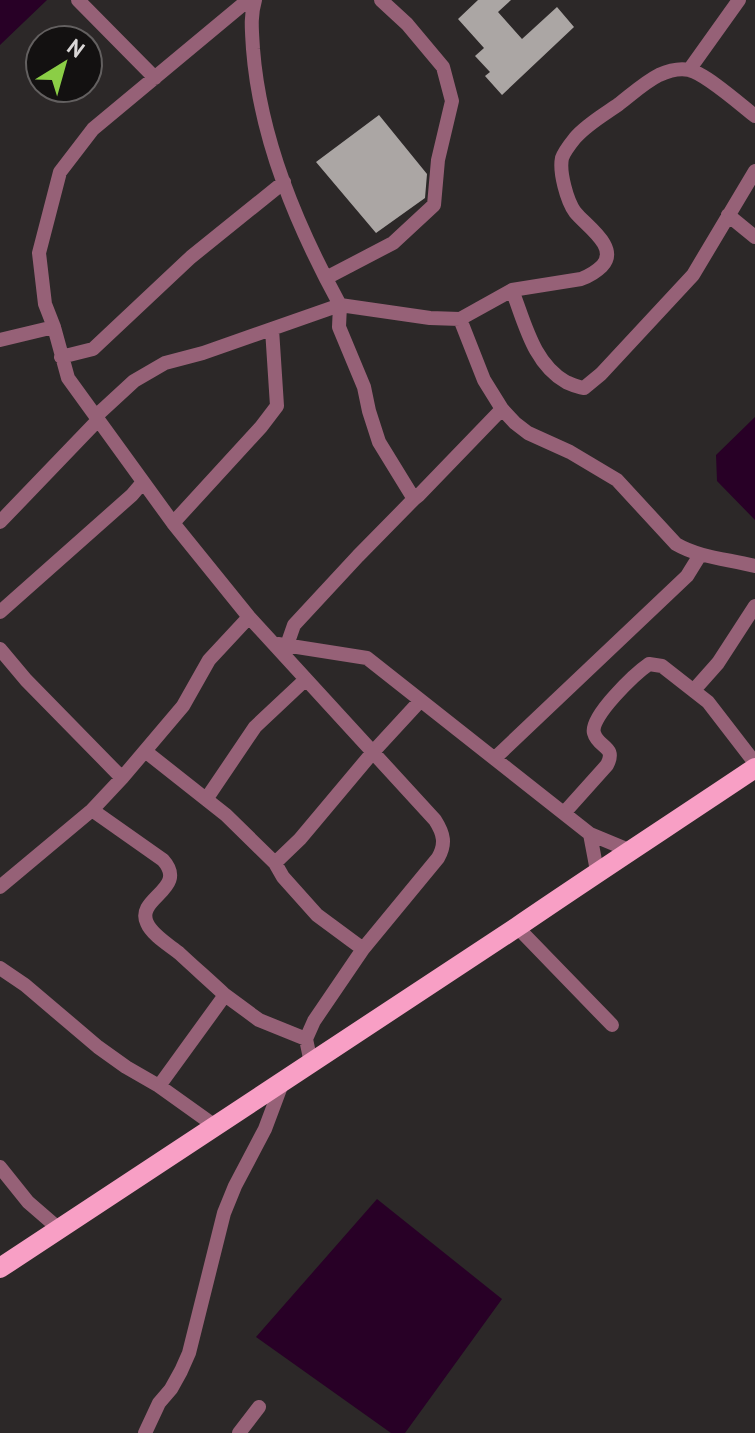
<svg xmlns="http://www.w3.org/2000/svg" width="755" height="1433" viewBox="0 0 755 1433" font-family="'PT Sans',sans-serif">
	<rect width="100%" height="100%" fill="#2c2828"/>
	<path fill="#280026" d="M0 0H47L0 45Z
		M755 417V520L717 481 716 455Z
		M377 1199 502 1299 405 1433H391L256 1337Z"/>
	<path fill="#aba6a4" d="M478 0H511L498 12 522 39 557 7 574 27 502 95 485 76 490 72 475 56 484 48 458 19Z
		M379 115 427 174 425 198 376 233 316 162Z"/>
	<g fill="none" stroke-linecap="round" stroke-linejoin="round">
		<path stroke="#966177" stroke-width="14" d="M78 0 155 78
			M248 0 93 129 60 172 39 253 45 304 54 327 68 378 173 523 249 617 435 820C444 834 446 844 438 858L363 949 314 1021 306 1039 311 1063
			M689 70 739 0
			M728 215 755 237
			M326 278 393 243 434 205 438 160 452 101 443 67 407 24 381 0
			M512 290 581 279C589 276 596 272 602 266 620 247 585 225 575 212 567 201 559 172 562 158 564 152 571 143 575 138 587 124 605 114 619 104 632 94 645 82 659 75 668 71 680 68 689 70 705 73 741 105 755 116
			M460 319 512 290C525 323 533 363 566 382 573 385 577 387 584 388L601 374 693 275 755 171
			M0 340 54 327
			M61 357 93 349 191 257 284 182
			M502 409 515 423 528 433 570 452 617 480 676 544C700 558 728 559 755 566
			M0 522 98 420 96 416 134 381 165 363 203 353 340 305C297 226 260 139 253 49 252 31 250 17 255 0
			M173 523 261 427 277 406 272 329
			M0 612 132 495 143 482
			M278 644 367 658 590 834 631 851
			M287 645 294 625 358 556 414 499 419 495 502 409 484 380 460 319 430 318 340 305 339 327 364 387 369 411 379 442 414 499
			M0 649 26 680 122 778
			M694 690 718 663 755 606
			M145 751 226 815 275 863 283 877 317 915 363 949
			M495 758 687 576 700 555
			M207 798 255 727 305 680
			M92 810 163 860C189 889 135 898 147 923 152 935 169 945 179 953 194 967 210 981 225 995
			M564 813 607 765C617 746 598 748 594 733 589 717 636 673 649 664L662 666 708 702 755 763
			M590 834 597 871
			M275 863 300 839 373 752 420 701
			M0 887 92 810 122 778 183 706 209 660 249 617
			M517 927 612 1025
			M0 968 25 985 98 1047 126 1067 159 1086 215 1126
			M159 1086 225 995 259 1020 306 1039
			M0 1167 28 1202 58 1228
			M145 1433 159 1403 171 1389 181 1371 189 1353 224 1213 235 1186 265 1129 283 1081
			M239 1433 259 1407"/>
		<path stroke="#f89fc5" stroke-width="20" d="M0 1268 517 927C596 873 676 821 755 768"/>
	</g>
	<g transform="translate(64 64) rotate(37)"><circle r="38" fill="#131111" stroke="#636060" stroke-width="2"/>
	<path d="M0-6L14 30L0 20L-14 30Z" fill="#8bce46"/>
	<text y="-12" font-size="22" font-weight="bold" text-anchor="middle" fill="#dad7d7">N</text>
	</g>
</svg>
